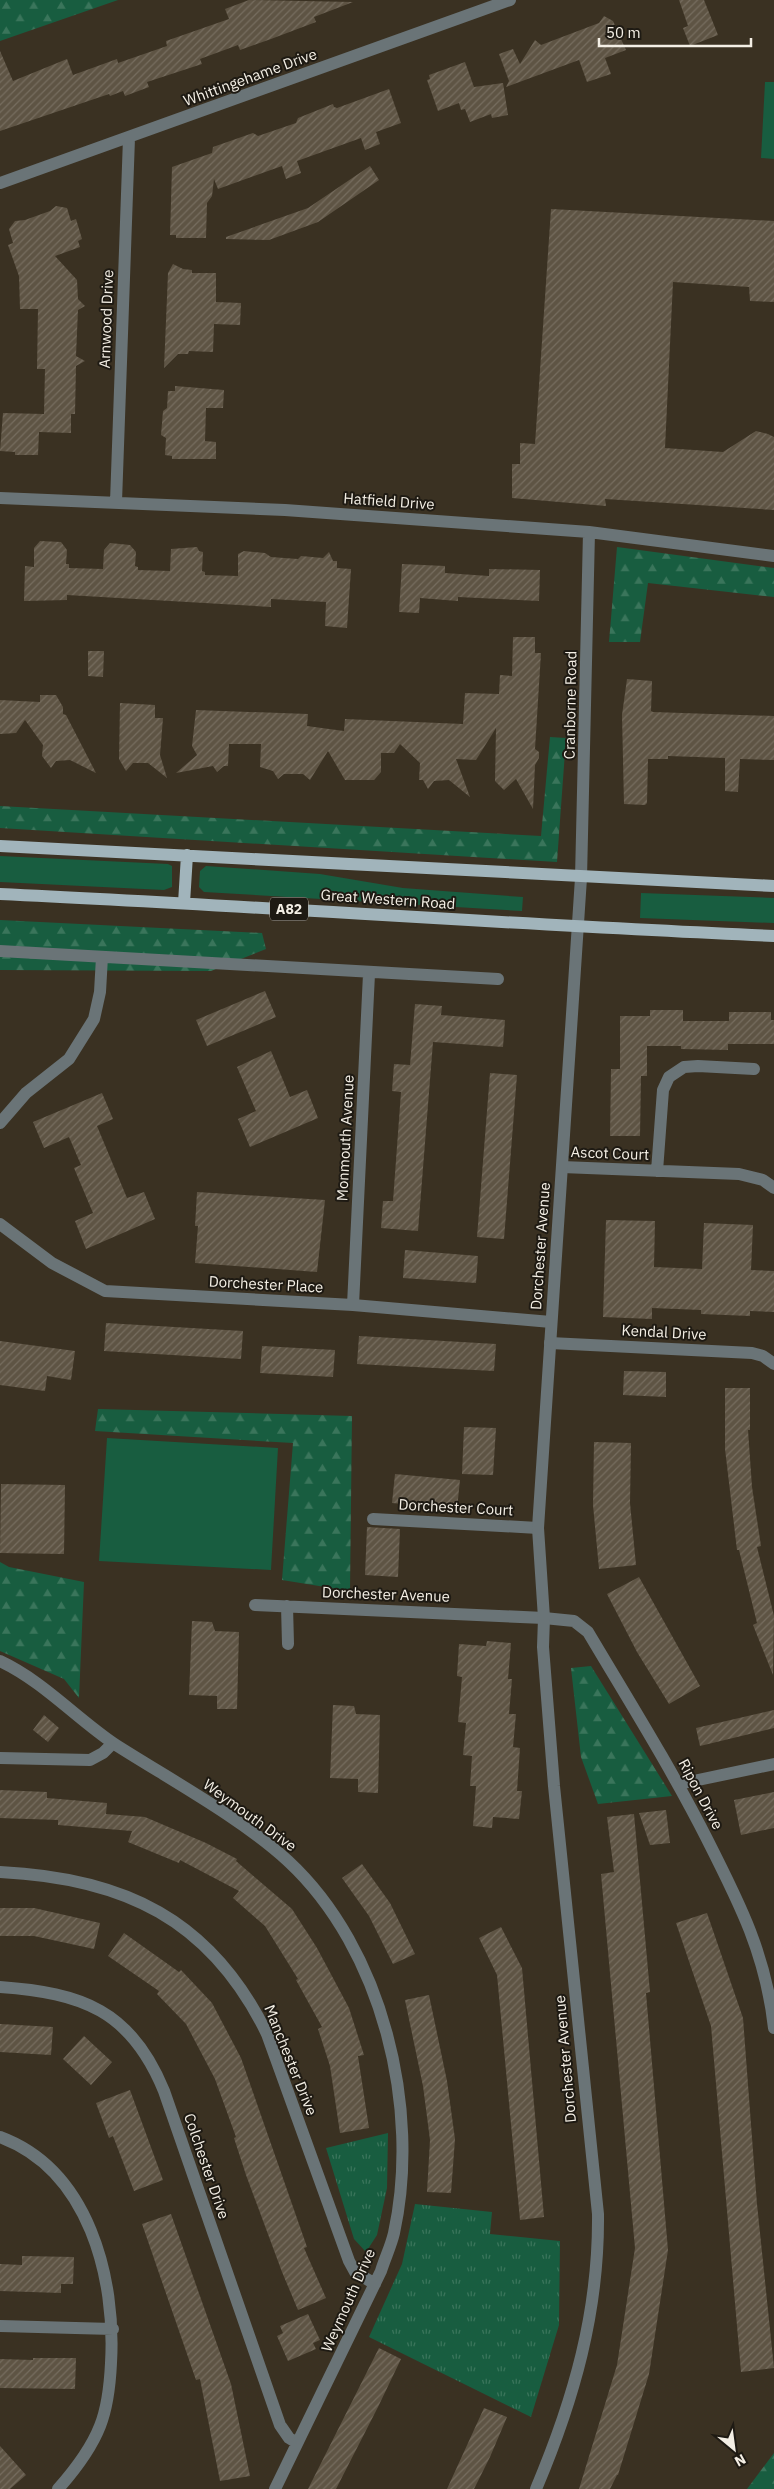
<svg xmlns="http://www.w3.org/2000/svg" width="774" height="2489" viewBox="0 0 774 2489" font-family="'IBM Plex Sans',sans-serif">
	<defs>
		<pattern id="forest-firs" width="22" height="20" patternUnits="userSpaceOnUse" patternTransform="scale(1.25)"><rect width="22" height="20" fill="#185d40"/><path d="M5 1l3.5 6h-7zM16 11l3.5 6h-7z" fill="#3a755b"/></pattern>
		<pattern id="park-tufts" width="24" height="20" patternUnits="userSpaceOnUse" patternTransform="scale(1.25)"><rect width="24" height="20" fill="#185d40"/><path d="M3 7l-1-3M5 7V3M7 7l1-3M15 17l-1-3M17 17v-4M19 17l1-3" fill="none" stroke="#3a755b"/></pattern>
		<pattern id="building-hatch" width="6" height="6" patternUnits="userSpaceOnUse" patternTransform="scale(1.25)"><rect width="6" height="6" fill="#5e5444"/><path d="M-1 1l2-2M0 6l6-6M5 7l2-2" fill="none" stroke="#766d5f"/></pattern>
	</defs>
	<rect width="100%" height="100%" fill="#3a3122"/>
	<path fill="#185d40" d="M765 82H774V159L761 158Z
		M0 856 168 864 172 866V887L164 890 0 882Z
		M206 866 320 874 403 888 523 897 522 911 204 892 199 887 200 871Z
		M641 893 774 898V923L640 918Z
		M107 1438 278 1448 271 1570 99 1561Z"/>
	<path fill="url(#forest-firs)" d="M0 0H118L0 41Z
		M617 547 774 568V597L648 583 640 642H609Z
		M550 737 566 738 557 862 0 828V806L541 836Z
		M0 920 262 933 266 949 211 971 0 970Z
		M98 1409 352 1416 350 1591 282 1580 293 1443 95 1431Z
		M0 1562 9 1567 84 1582 79 1698 64 1679 0 1651Z
		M591 1666 672 1796 598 1804 581 1757 571 1668Z
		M774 2453V2489H747Z"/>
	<path fill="url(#park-tufts)" d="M388 2133 387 2188 377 2235 366 2252 354 2239 326 2148Z
		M415 2204 492 2212 490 2234 560 2241 559 2325 531 2417 369 2337 402 2264Z"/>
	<path fill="url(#building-hatch)" d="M249 0 353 2 314 17 316 22 271 39 240 50 238 45 200 59 202 64 147 82 149 87 125 96 123 91 110 96 109 94 0 131V51L13 81 67 59 73 75 117 59 118 63 167 46 166 41 229 19 225 9Z
		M679 0H704L718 35 690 46 683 28 688 26Z
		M604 16 613 21 626 50 605 58 611 74 587 82 579 60 506 87 509 81 499 54 513 49 520 64 535 40 541 45 599 23Z
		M465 62 474 87 503 83 508 115 492 118 491 114 470 122 465 109 461 110 459 103 438 111 427 80 430 79 429 75Z
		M389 89 401 123 376 132 380 144 365 150 361 138 297 161 301 173 286 179 282 166 218 189 214 179 212 196 207 203 206 238H176V235H170L172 167 212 153 213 147 253 133 258 136 296 123 298 118 333 104 334 107 337 108Z
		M370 166 379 180 318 222 269 240 226 239V237L308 208Z
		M56 206 67 208 71 221 76 219 82 239 78 241 80 247 55 256 77 280 78 299 85 306 78 310 76 356 85 361 76 366 75 414H71V433L39 432 38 455H15V452L0 451 3 413 44 414 45 369H37L38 309H20L19 276 8 245 13 243 9 229 15 221 25 220 50 211Z
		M551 209 774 221V302L750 301 749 287 673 282 665 448 723 452 756 431 768 434 774 437V510L605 499 606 506 512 498V464H520V443L535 444Z
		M173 264 183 269 192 270V273H216V302L241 303 240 325 214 324 213 352 189 351 188 354H178L164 368 168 273Z
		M175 386 224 390 223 408H206L205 441 216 442V459H172V456L165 455 166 438 161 435 163 411 167 408 168 391H175Z
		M40 541 61 542 67 550 66 564H69V568L103 569 104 550 110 543 130 545 136 552 135 566 138 567V570L170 571 171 549 197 547 199 551 203 552 202 571 205 572V575L238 576V554L244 551 265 553 271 557 298 559 301 556 323 558 329 552 333 561H337V568L351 569 347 628 325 626 326 602 271 599V607L67 595V600L24 601 25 566 34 567V548Z
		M402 564 445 566V573L489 576V569L540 570 539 601 458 597V601L420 598 419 613 399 612Z
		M513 637H535V653H541L535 749 539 752V758L535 765 533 809 516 779 504 790 495 781 496 728 476 760 456 759 470 797 449 780 434 781 428 789 423 780H419L420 763 400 744 394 753H381V772L374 780H345L328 751 310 780 303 774H284L278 779 273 771 260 767 261 744H229L228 766H224L217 772 213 766 176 773 197 755 192 746 196 710 308 714 307 726 344 731 345 719 463 724 465 693 499 694 500 675 512 676Z
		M88 651H104L103 677 88 676Z
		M627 679 652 681 651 711 653 712 774 716V760L740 759 738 792 725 791V758L668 756V759H648L647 803 645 805 624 804 622 715Z
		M40 695H56L63 707V714L66 715 96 773 70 760 56 761 51 768 42 756 43 745 25 720 16 733 0 734V700L40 702Z
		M120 703 155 705V718H163L160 755 167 778 148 763H133L126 771 119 759Z
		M265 991 276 1017 207 1046 196 1020Z
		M415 1004 442 1006 441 1015 505 1020 503 1047 433 1042 418 1231 381 1228 383 1201H393L401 1092 392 1091 394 1064 410 1065Z
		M650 1010H683V1021H729V1012H771V1020H774V1044H728V1050L681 1049V1046H647V1076H641L640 1136H610L611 1069H620V1016H650Z
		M271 1051 290 1097 307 1090 318 1118 250 1147 238 1119 256 1111 237 1067Z
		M490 1073 517 1075 504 1239 477 1237Z
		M102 1093 113 1119 97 1126 127 1198 144 1192 155 1219 86 1249 75 1221 93 1213 74 1168 81 1165 69 1137 44 1148 33 1122Z
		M197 1192 325 1200 317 1272 195 1263 198 1226H195Z
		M606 1220 655 1221 654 1267 702 1269 704 1223 753 1225 751 1270 774 1271V1312L750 1311V1316L701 1314V1310L652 1308V1319L603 1317Z
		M405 1250 478 1256 476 1283 403 1278Z
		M106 1323 243 1331 241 1359 104 1351Z
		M359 1336 496 1344 494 1371 357 1364Z
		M0 1341 75 1351 71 1380 47 1376 45 1391 0 1385Z
		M262 1346 335 1350 333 1377 260 1373Z
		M624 1371 666 1372V1397L623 1395Z
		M725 1388H750V1430H748L752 1487 761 1546 757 1547 774 1616 773 1675 753 1625 757 1623 739 1550H737L725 1449Z
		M464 1427 496 1428 493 1475 462 1474Z
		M594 1442 631 1443 630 1503 636 1565 599 1569 593 1505Z
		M395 1474 460 1480 457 1509 392 1503Z
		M1 1484 65 1485 64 1554 0 1553Z
		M367 1527 400 1529 398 1577 365 1575Z
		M639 1577 700 1686 669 1704 637 1652 607 1594Z
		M192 1621 212 1622 215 1631 239 1632 237 1709H217V1696L189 1695Z
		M487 1641 511 1643 508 1679H512L509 1714H516L513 1747 520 1748 517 1791H522L519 1819 493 1817 492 1828 473 1826 476 1786H470L472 1756 463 1755 466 1723 458 1722 462 1677 457 1676 459 1644 486 1646Z
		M333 1705 354 1706 356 1714 380 1715 378 1793 358 1792V1779L330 1778Z
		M774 1710V1728L700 1746 696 1728Z
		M44 1715 59 1728 48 1742 33 1730Z
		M0 1790 47 1792V1798L107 1803 106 1814 145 1817 206 1843 237 1859 236 1861 292 1909 317 1948 349 2008 364 2055 358 2056 369 2128 340 2133 330 2066 318 2029 322 2027 296 1980 298 1979 265 1926 233 1898 239 1891 180 1860 179 1863 128 1842 132 1831 58 1825V1820L0 1818Z
		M774 1792V1828L741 1835 734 1800Z
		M666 1810 670 1843 650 1845 639 1813Z
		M634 1814 650 1992 646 1993 668 2250 649 2374 618 2475H617L610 2489H579L617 2365 635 2248 601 1874 614 1872 607 1817Z
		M362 1864 390 1903 415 1954 393 1964 369 1916 342 1878Z
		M0 1908H34L100 1923 94 1949 34 1936H0Z
		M707 1913 743 2018 757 2204 774 2368 741 2372 711 2026 676 1923Z
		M501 1927 522 1968 544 2217 520 2220 497 1975 479 1938Z
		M124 1933 179 1972 181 1970 212 2003 241 2058 307 2247 304 2248 326 2298 298 2310 282 2272 246 2175 234 2138 236 2137 215 2079 186 2024 157 1994 159 1991 108 1956Z
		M429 1995 447 2081 455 2139 451 2193 427 2192 430 2140 423 2086 405 2000Z
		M0 2024 53 2027 51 2055 0 2052Z
		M84 2036 112 2062 91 2085 63 2059Z
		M130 2090 163 2180 134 2191 113 2136 109 2138 96 2103Z
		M171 2214 231 2384 250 2476 220 2481 200 2379 196 2380 142 2224Z
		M22 2256 74 2257 73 2284H61V2293L0 2291V2264L22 2265Z
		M308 2314 320 2340 313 2343 316 2349 288 2361 277 2336 283 2333 280 2326Z
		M379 2348 401 2359 378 2407 336 2489H308Z
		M33 2358H76L75 2389 0 2388V2359L33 2360Z
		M484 2408 507 2417 490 2457 474 2489H447Z
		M0 2446 26 2475 10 2489H0Z"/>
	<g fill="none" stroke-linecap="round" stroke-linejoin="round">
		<path stroke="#6a7477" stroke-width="12" d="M0 183 510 0
			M0 498 285 510 589 532 774 556
			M116 502 129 138
			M581 878 589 532
			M0 951 498 979
			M0 1123 26 1093 69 1059 94 1019 100 992 102 957
			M562 1167 739 1174 763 1180 774 1188
			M657 1171 663 1090 669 1077 684 1067 698 1066 754 1069
			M0 1224 52 1263 105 1291 353 1305 551 1322
			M353 1305 369 974
			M550 1343 752 1353 763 1356 774 1364
			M373 1519 538 1528
			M255 1605 544 1618 574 1621 588 1632C629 1701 671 1768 707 1839 740 1904 766 1955 774 2028
			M287 1606 288 1644
			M0 1661C43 1681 77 1719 116 1745 171 1780 241 1818 288 1861 383 1949 421 2109 394 2233 391 2246 385 2258 381 2271L275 2489
			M0 1758 90 1760 103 1753 113 1743
			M679 1784 774 1764
			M0 1872C124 1878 211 1919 267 2034L349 2261 355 2272 375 2284
			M0 1987C82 1993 131 2010 164 2091L280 2425 289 2438 297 2443
			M0 2137C89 2170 116 2278 111 2363 110 2384 108 2406 100 2426 91 2449 74 2471 58 2489
			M0 2326 113 2329"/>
		<path stroke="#6a7477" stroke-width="12" d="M536 2489C574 2399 599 2312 598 2214L554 1786 543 1647 544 1618 538 1528 581 878"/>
		<path stroke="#a1b4bb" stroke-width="12" d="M0 846 774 886
			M0 894C258 906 516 925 774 936
			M184 903 187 855"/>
	</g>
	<g text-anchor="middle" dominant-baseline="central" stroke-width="4" stroke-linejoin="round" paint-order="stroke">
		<rect fill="#1e1a13" stroke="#b4afa6" stroke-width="1" x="270" y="897.5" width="38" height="23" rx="4"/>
		<g font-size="14" font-weight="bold" fill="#f4efe5">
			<text x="289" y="909">A82</text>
		</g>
		<g font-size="15" fill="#f4efe5" stroke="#1e1a13">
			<text transform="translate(250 77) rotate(-20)">Whittingehame Drive</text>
			<text transform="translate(106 319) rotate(-88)">Arnwood Drive</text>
			<text transform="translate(389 501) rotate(4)">Hatfield Drive</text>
			<text transform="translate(570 705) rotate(-89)">Cranborne Road</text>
			<text transform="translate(388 899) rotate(4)">Great Western Road</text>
			<text transform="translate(345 1138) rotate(-87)">Monmouth Avenue</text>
			<text transform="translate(610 1153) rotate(2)">Ascot Court</text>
			<text transform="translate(540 1246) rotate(-86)">Dorchester Avenue</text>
			<text transform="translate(266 1284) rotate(3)">Dorchester Place</text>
			<text transform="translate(664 1332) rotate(3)">Kendal Drive</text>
			<text transform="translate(456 1507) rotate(3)">Dorchester Court</text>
			<text transform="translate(386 1594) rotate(2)">Dorchester Avenue</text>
			<text transform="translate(701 1794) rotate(62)">Ripon Drive</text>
			<text transform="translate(250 1815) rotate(36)">Weymouth Drive</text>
			<text transform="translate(565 2059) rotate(-95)">Dorchester Avenue</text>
			<text transform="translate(291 2060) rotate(68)">Manchester Drive</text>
			<text transform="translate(207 2166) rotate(71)">Colchester Drive</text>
			<text transform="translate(348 2300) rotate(-66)">Weymouth Drive</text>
		</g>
	</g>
	<g transform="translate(734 2449) rotate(151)" stroke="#1e1a13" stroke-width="4" paint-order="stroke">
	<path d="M0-4L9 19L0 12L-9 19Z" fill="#f4efe5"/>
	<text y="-8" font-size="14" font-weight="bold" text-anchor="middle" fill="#f4efe5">N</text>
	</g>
	<path d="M599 38v8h152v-8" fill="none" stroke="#f4efe5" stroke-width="2.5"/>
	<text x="606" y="38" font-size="15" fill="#f4efe5" stroke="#1e1a13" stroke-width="4" paint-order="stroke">50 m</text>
</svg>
